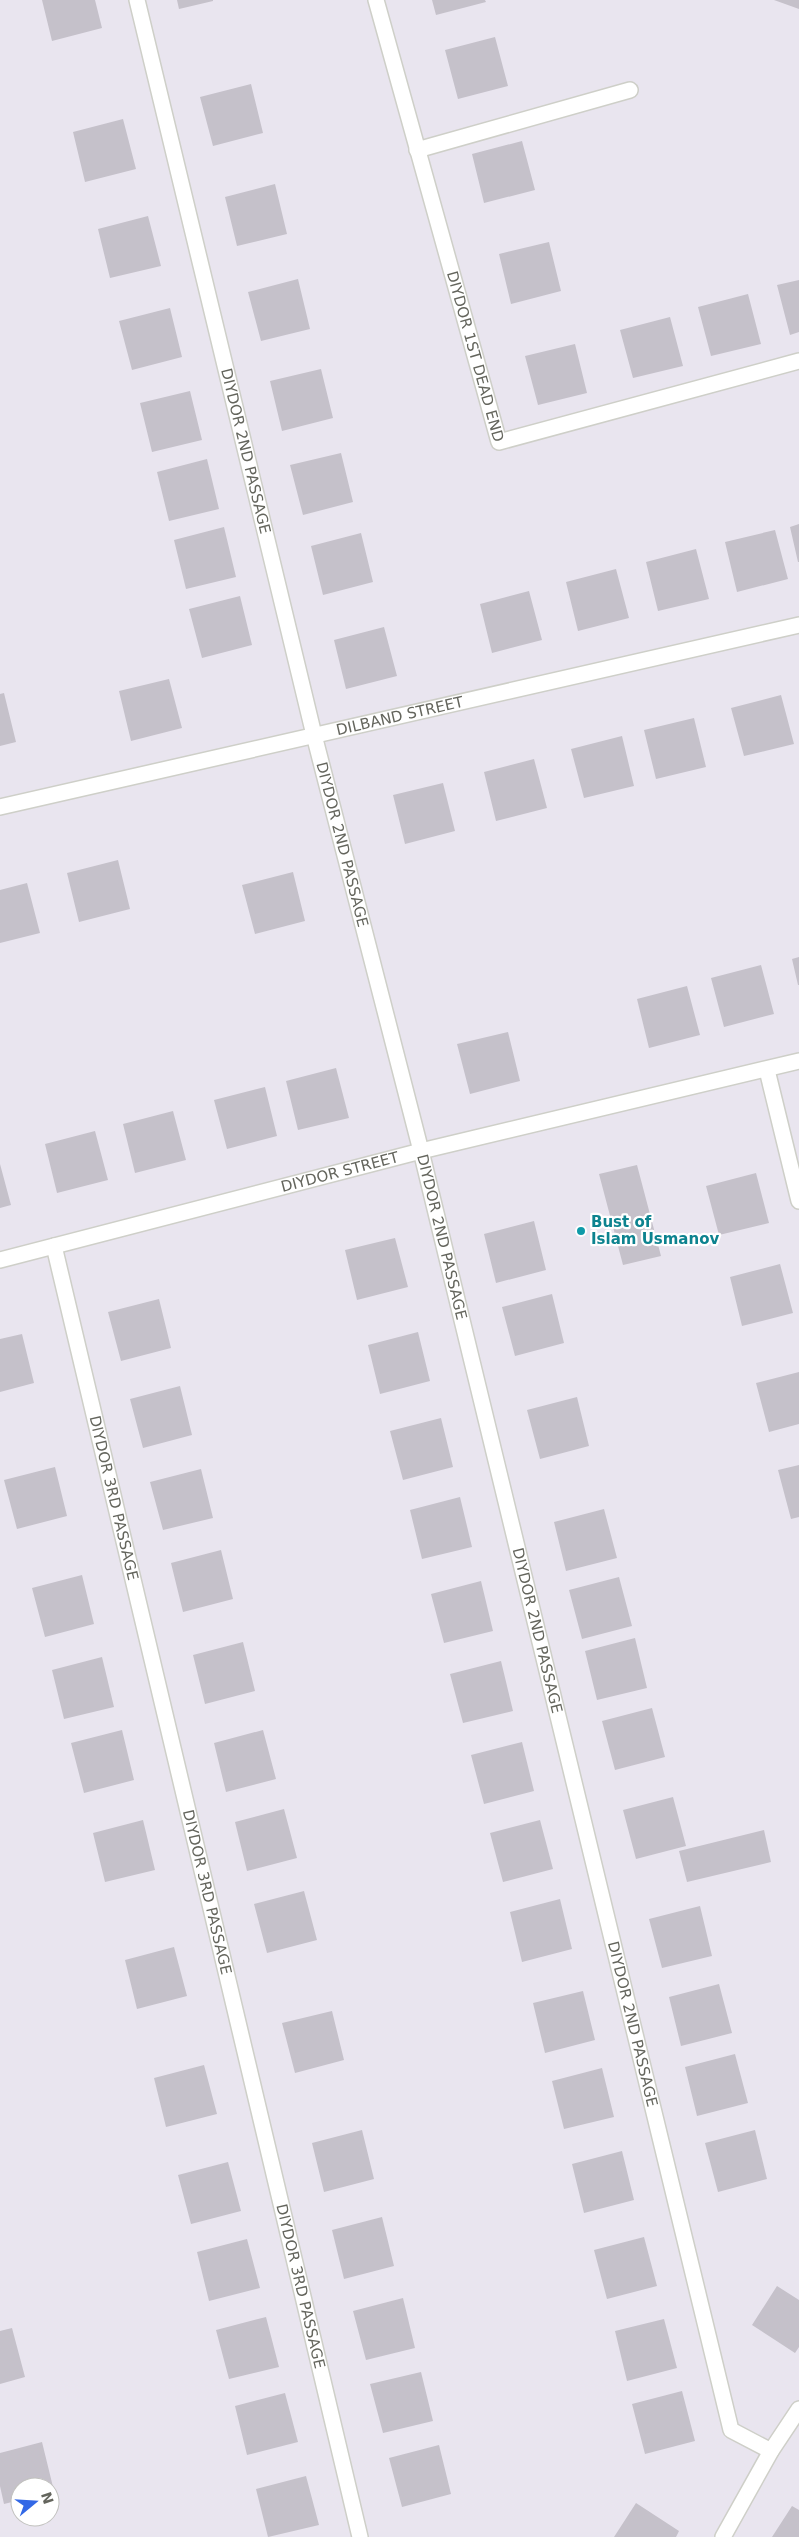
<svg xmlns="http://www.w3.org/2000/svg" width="799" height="2537" viewBox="0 0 799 2537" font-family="'DejaVu Sans',sans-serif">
	<rect width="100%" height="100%" fill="#e9e5ef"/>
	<path fill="#c5c1ca" d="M42 0H95L102 28 52 41Z
		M177 0H213V1L179 9Z
		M432 0H485L486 2 436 15Z
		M774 0H799V9Z
		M495 37 508 86 458 99 445 50Z
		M251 84 263 133 213 146 200 97Z
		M123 119 136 169 85 182 73 132Z
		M522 141 535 190 484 203 472 154Z
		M275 184 287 234 237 246 225 197Z
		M148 216 161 266 110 278 98 229Z
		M549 242 561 291 511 304 499 254Z
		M298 279 310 329 261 341 248 292Z
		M799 280V332L790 335 777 285Z
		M748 294 761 344 711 356 698 307Z
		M170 308 182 357 132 370 119 321Z
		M670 317 683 366 633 378 620 330Z
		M575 344 587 393 538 405 525 356Z
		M321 369 333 418 282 431 270 381Z
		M190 391 202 440 152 452 140 403Z
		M341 453 353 502 303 515 290 465Z
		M207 459 219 509 169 521 157 472Z
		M799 524V562H798L790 527Z
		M224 527 236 577 186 589 174 540Z
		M775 530 788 579 737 592 725 542Z
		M361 533 373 582 323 595 311 546Z
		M696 549 709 599 658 611 646 562Z
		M616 569 629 618 578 631 566 582Z
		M529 591 542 640 492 653 480 604Z
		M240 596 252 645 202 658 189 609Z
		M384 627 397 676 346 689 334 640Z
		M169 679 182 728 131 741 119 691Z
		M4 693 16 742 0 746V694Z
		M781 695 794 744 744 756 731 708Z
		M694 718 706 767 656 779 644 730Z
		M622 736 634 786 584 798 571 749Z
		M534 759 547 808 496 821 484 772Z
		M443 783 455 831 405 844 393 795Z
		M118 860 130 909 79 922 67 873Z
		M293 872 305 921 255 934 242 885Z
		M27 883 40 933 0 943V890Z
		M799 957V985H798L792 959Z
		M761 965 774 1014 724 1027 711 978Z
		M687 986 700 1035 649 1048 637 999Z
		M508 1032 520 1081 470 1094 457 1044Z
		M336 1068 349 1118 298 1130 286 1081Z
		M265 1087 277 1136 227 1149 214 1100Z
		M173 1111 186 1160 135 1173 123 1124Z
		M95 1131 108 1180 57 1193 45 1144Z
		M0 1164 11 1205 0 1208Z
		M637 1165 661 1256 623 1265 599 1174Z
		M756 1173 769 1223 719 1235 706 1186Z
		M534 1221 546 1270 496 1283 484 1234Z
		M395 1238 408 1287 357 1300 345 1250Z
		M780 1264 793 1313 742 1326 730 1277Z
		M552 1294 564 1343 515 1356 502 1307Z
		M159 1299 171 1348 121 1361 108 1312Z
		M418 1332 430 1381 380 1394 368 1345Z
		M22 1334 34 1383 0 1392V1339Z
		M799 1372V1424L769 1432 756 1383Z
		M180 1386 192 1435 143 1448 130 1399Z
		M577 1397 589 1446 540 1459 527 1410Z
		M441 1418 453 1467 403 1480 390 1431Z
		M799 1465V1517L791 1519 778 1470Z
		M55 1467 67 1516 17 1529 4 1480Z
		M201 1469 213 1518 163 1530 150 1482Z
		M460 1497 472 1547 422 1559 410 1510Z
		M604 1509 617 1558 566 1571 554 1522Z
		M221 1550 233 1599 183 1612 171 1563Z
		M82 1575 94 1624 45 1637 32 1588Z
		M619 1577 632 1626 582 1639 569 1590Z
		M481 1581 493 1631 444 1643 431 1594Z
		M635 1638 647 1688 597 1700 585 1651Z
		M243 1642 255 1691 205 1704 193 1655Z
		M102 1657 114 1707 64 1719 52 1670Z
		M501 1661 513 1711 463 1723 450 1674Z
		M652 1708 665 1757 615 1770 602 1721Z
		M122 1730 134 1780 84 1793 71 1743Z
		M263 1730 276 1779 226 1792 214 1743Z
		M522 1742 534 1791 484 1804 471 1755Z
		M673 1797 686 1846 636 1859 623 1810Z
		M284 1809 297 1858 247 1871 235 1822Z
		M143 1820 155 1870 105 1882 93 1833Z
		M540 1820 553 1869 503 1882 490 1833Z
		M764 1830 771 1862 687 1882 679 1851Z
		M304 1891 317 1940 267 1953 254 1904Z
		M560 1899 572 1949 522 1962 510 1912Z
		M700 1906 712 1956 662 1968 649 1919Z
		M174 1947 187 1996 137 2009 125 1960Z
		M719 1984 732 2033 681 2046 669 1997Z
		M583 1991 595 2040 545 2053 533 2003Z
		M332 2011 344 2060 295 2073 282 2023Z
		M735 2054 748 2103 697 2116 685 2067Z
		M204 2065 217 2114 166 2127 154 2078Z
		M602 2068 614 2117 564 2129 552 2081Z
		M362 2130 374 2179 324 2192 312 2143Z
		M755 2130 767 2179 718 2192 705 2143Z
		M622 2151 634 2200 584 2213 572 2164Z
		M228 2162 241 2211 191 2224 178 2175Z
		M382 2217 394 2266 344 2279 332 2230Z
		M644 2237 657 2286 607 2299 594 2250Z
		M247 2239 260 2288 209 2301 197 2252Z
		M777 2286 799 2300V2347L795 2353 752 2325Z
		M403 2298 415 2348 366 2360 353 2311Z
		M266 2317 279 2367 229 2379 216 2330Z
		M664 2319 677 2368 627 2381 615 2331Z
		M12 2328 25 2377 0 2384V2331Z
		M421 2372 433 2421 383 2433 370 2384Z
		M682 2391 695 2441 645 2454 632 2404Z
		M285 2393 298 2442 247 2455 235 2406Z
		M42 2442 54 2491 50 2492V2487H20V2500L4 2504 0 2486V2453Z
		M439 2445 451 2494 402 2507 389 2458Z
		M306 2476 319 2525 268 2537 256 2489Z
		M636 2503 679 2531 676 2537H614Z
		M792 2506 799 2510V2537H772Z"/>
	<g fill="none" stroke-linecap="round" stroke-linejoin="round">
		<defs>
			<g id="street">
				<path id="s1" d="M137 0 314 735 421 1151 731 2430 771 2451"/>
				<path id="s2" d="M376 0 499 442 799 361"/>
				<path d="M417 150 630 90"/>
				<path id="s3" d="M0 807 799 625"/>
				<path d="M767 1070 799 1201"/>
				<path id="s4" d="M54 1246 360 2537"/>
				<path id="s5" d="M0 1260 421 1151 799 1061"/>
				<path d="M723 2537 771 2451 799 2409"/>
			</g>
		</defs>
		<use href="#street" stroke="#cecfc8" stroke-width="18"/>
		<use href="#street" stroke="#fff" stroke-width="15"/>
	</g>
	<circle fill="#0f9aa8" stroke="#fff" stroke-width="2" cx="581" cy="1231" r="5"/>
	<g text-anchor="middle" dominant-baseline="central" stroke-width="4.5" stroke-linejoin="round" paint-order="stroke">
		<g font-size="15" fill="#64655d" stroke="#fff">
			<text stroke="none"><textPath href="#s2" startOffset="370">DIYDOR 1ST DEAD END</textPath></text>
			<text stroke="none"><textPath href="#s1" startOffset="464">DIYDOR 2ND PASSAGE</textPath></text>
			<text stroke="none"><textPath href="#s3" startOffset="410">DILBAND STREET</textPath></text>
			<text stroke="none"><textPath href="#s1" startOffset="869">DIYDOR 2ND PASSAGE</textPath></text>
			<text stroke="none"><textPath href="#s5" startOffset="351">DIYDOR STREET</textPath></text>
			<text stroke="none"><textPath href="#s1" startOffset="1274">DIYDOR 2ND PASSAGE</textPath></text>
			<text stroke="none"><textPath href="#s4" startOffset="259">DIYDOR 3RD PASSAGE</textPath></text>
			<text stroke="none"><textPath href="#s1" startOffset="1679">DIYDOR 2ND PASSAGE</textPath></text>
			<text stroke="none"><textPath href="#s4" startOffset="664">DIYDOR 3RD PASSAGE</textPath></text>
			<text stroke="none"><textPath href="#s1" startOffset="2084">DIYDOR 2ND PASSAGE</textPath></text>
			<text stroke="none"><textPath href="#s4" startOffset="1069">DIYDOR 3RD PASSAGE</textPath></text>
		</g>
		<g font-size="15" font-weight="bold" fill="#0d838f" stroke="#fff" text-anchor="start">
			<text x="591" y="1222">Bust of<tspan x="591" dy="17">Islam Usmanov</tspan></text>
		</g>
	</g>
	<g transform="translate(35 2502) rotate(72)"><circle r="24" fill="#ffffff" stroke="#c1c1be"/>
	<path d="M0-4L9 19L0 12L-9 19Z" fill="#3368e6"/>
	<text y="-8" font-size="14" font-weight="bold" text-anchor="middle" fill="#64655d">N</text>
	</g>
</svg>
